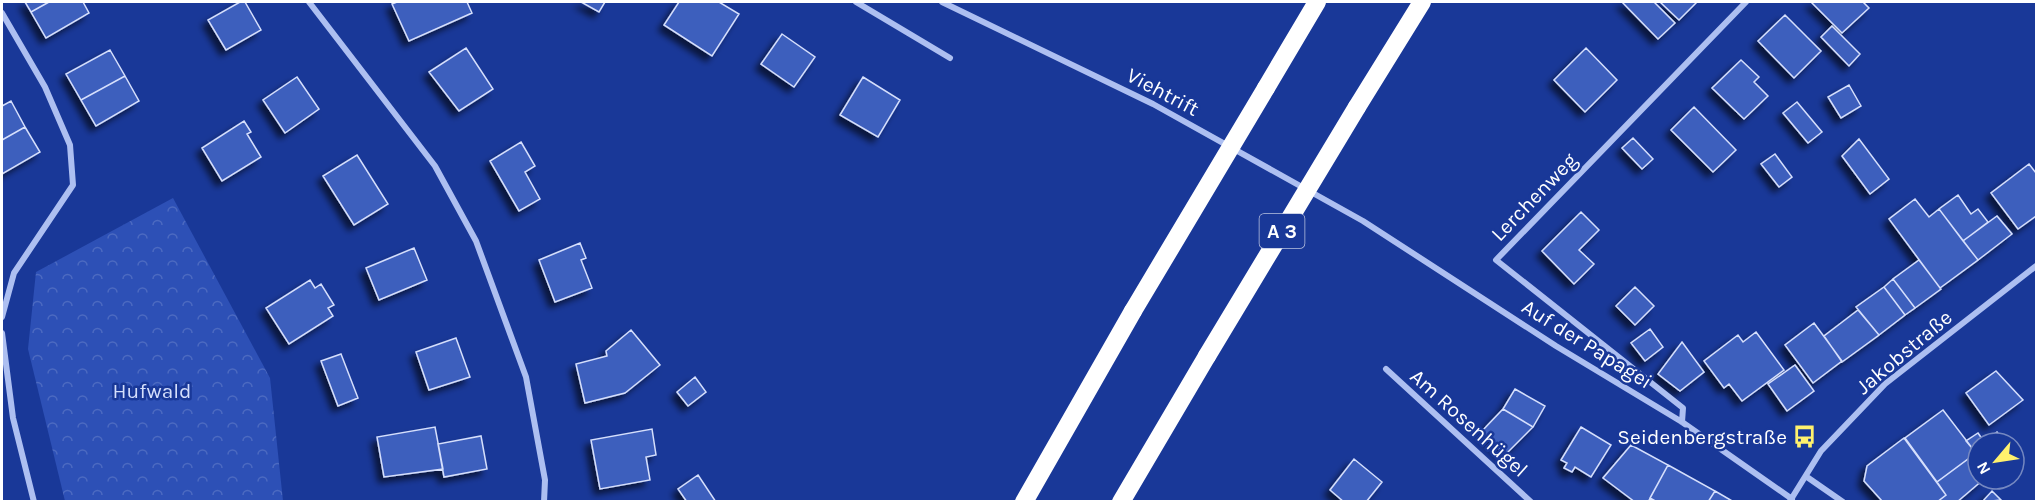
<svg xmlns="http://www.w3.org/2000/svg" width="2038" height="503" viewBox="0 0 2038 503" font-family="Karla,sans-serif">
	<defs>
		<pattern id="forest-crowns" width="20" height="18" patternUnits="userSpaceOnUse" patternTransform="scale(1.5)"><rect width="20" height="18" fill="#2d50b6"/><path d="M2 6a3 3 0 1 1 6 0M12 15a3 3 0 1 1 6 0" fill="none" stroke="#4c6ac1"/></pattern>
		<filter id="shadow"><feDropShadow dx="-5.5" dy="5.5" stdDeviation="3" flood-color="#0009"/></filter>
	</defs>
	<rect width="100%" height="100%" fill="#193898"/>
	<path fill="url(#forest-crowns)" d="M173 198 270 378 283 501H65L28 349 36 272Z"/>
	<path fill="#3e5ebd" stroke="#d5dffc" stroke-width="1.5" filter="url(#shadow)" d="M25 2H49L31 12Z
		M49 2H83L89 13 46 38 31 12Z
		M240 2H245L261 30 226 50 208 20Z
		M397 2H467L472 13 409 41 392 4Z
		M581 2H605L599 12Z
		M679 2H719L739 14 712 56 664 25Z
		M1622 2H1654L1675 23 1658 39Z
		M1660 2H1697L1679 20Z
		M1811 2H1863L1869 8 1842 33Z
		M1785 15 1821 51 1794 78 1758 41Z
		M1832 26 1860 54 1849 66 1821 37Z
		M782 34 815 57 794 87 761 64Z
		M466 48 493 89 459 111 429 72Z
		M1586 48 1617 80 1585 112 1554 80Z
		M110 50 125 76 81 100 66 74Z
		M1741 60 1759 77 1754 82 1768 96 1744 119 1712 88Z
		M125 76 139 101 96 126 81 100Z
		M297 77 319 109 285 133 263 100Z
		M863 77 900 100 878 137 840 115Z
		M1849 85 1861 106 1841 118 1828 97Z
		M11 101 25 127 2 140V106Z
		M1797 102 1822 132 1808 143 1783 113Z
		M1694 107 1736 150 1713 172 1671 130Z
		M244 121 251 132 247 134 261 157 222 181 202 148Z
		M25 127 40 152 2 174V140Z
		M1633 138 1653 159 1642 169 1622 148Z
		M1859 139 1889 179 1870 194 1842 156Z
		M521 142 535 166 525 172 540 199 519 211 490 161Z
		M1775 154 1792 177 1779 187 1761 164Z
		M357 155 388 204 354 225 323 176Z
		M2029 164 2036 173V216L2018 229 1991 193Z
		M1958 195 1971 214 1978 209 1988 222 1963 241 1939 209Z
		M1915 199 1929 217 1939 209 1978 260 1940 288 1889 219Z
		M1581 212 1599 230 1579 250 1594 264 1574 284 1542 251Z
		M1997 216 2012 234 1978 260 1963 241Z
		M580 243 586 258 581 260 592 288 555 302 539 260Z
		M414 248 427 280 379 300 366 268Z
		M1919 260 1941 289 1915 308 1893 279Z
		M1893 279 1915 308 1905 315 1884 287Z
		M310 280 315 288 321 284 334 305 328 308 333 316 289 344 266 308Z
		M1635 287 1654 306 1635 325 1616 306Z
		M1884 287 1905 315 1879 335 1856 307Z
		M1858 310 1879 335 1842 362 1824 336Z
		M1814 323 1842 361 1813 383 1785 345Z
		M1650 329 1663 347 1645 361 1631 343Z
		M631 330 660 365 625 393 585 403 576 364 607 356 606 351Z
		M1756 332 1784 370 1742 401 1729 384 1724 388 1704 361 1738 335 1743 342Z
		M456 338 470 377 429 390 416 352Z
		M1682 342 1704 372 1680 391 1658 374Z
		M341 354 358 398 338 406 321 361Z
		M1795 365 1814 391 1787 411 1768 384Z
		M1996 371 2023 400 1989 425 1966 393Z
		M695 377 706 392 688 406 677 392Z
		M1515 389 1545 406 1533 427 1503 409Z
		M1503 409 1533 427 1505 455 1482 431Z
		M1943 410 1976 453 1937 482 1905 438Z
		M435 427 443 469 384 477 377 437Z
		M1581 427 1611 445 1591 477 1575 467 1572 472 1564 468 1567 463 1561 460Z
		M652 429 656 455 646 457 650 480 600 489 591 440Z
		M1997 432 2005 443H1988L1986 440Z
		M1978 433 1985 443H1978V479H1984L1957 502H1937L1946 495 1937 482 1976 453 1966 441Z
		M481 436 487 469 444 477 438 444Z
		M1904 438 1946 495 1937 502H1883L1864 481 1867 466Z
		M1631 445 1668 465 1648 502H1635L1603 478Z
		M1354 459 1382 482 1366 502H1344L1330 490Z
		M1668 465 1715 491 1708 502H1657L1650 498Z
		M698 475 716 502H687L678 489Z
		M1715 491 1734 502H1708Z
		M1992 491 2001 500 1982 502Z"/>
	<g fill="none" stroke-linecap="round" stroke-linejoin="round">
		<path stroke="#adbff1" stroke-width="6" d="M309 2 435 166 476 241 526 377 545 480 544 502
			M856 2 950 58
			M942 2 1153 104 1363 221 1556 346 1682 422 1792 499
			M2 13 45 87 70 145 73 185 14 273 2 317
			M2 333 13 418 34 502
			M1386 369 1531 502
			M1682 422 1683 408 1496 260 1746 2
			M1807 477 1843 502
			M1790 501 1821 451 1885 384 2036 266"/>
		<path stroke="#fff" stroke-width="18" d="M1266 88 1317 2
			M1357 107 1422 2
			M1024 502 1133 311
			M1121 502 1207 356"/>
		<path stroke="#fff" stroke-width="18" d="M1133 311 1266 88
			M1207 356 1357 107"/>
	</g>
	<defs>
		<symbol id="bus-bare" viewBox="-9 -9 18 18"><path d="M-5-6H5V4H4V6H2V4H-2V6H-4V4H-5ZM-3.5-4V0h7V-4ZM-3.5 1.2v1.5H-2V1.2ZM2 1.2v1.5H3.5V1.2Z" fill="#fff16d" stroke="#193898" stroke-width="2.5" paint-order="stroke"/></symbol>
	</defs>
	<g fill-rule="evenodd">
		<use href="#bus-bare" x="1788" y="420" width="33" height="33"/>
	</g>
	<g text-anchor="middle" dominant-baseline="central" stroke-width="5" stroke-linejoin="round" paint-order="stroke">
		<rect fill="#193898" stroke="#bac3e0" stroke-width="1.5" x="1259.5" y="214" width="45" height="34" rx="4.5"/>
		<g font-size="20" font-weight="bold" fill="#fff">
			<text x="1282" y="231">A 3</text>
		</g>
		<g font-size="21" fill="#fff" stroke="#193898">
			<text transform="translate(1163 92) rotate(28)">Viehtrift</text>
			<text transform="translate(1534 197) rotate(-46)">Lerchenweg</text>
			<text transform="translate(1587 344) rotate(32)">Auf der Papagei</text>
			<text transform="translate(1904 352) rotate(-40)">Jakobstraße</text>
			<text transform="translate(1469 423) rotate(42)">Am Rosenhügel</text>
		</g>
		<g font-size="21" fill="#d5dffc" stroke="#193898">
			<text x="152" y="391">Hufwald</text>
		</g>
		<g font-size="21" fill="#fff" stroke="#193898" text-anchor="end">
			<text x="1787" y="437">Seidenbergstraße</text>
		</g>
	</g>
	<rect width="2038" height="503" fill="none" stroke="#ffffff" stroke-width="6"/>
	<g transform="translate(1996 461) rotate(241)"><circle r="28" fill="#193898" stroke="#7588c1" stroke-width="1.5"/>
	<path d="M0-4.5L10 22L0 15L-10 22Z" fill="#fff16d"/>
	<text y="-9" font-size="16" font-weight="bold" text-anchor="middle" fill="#ffffff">N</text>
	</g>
</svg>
